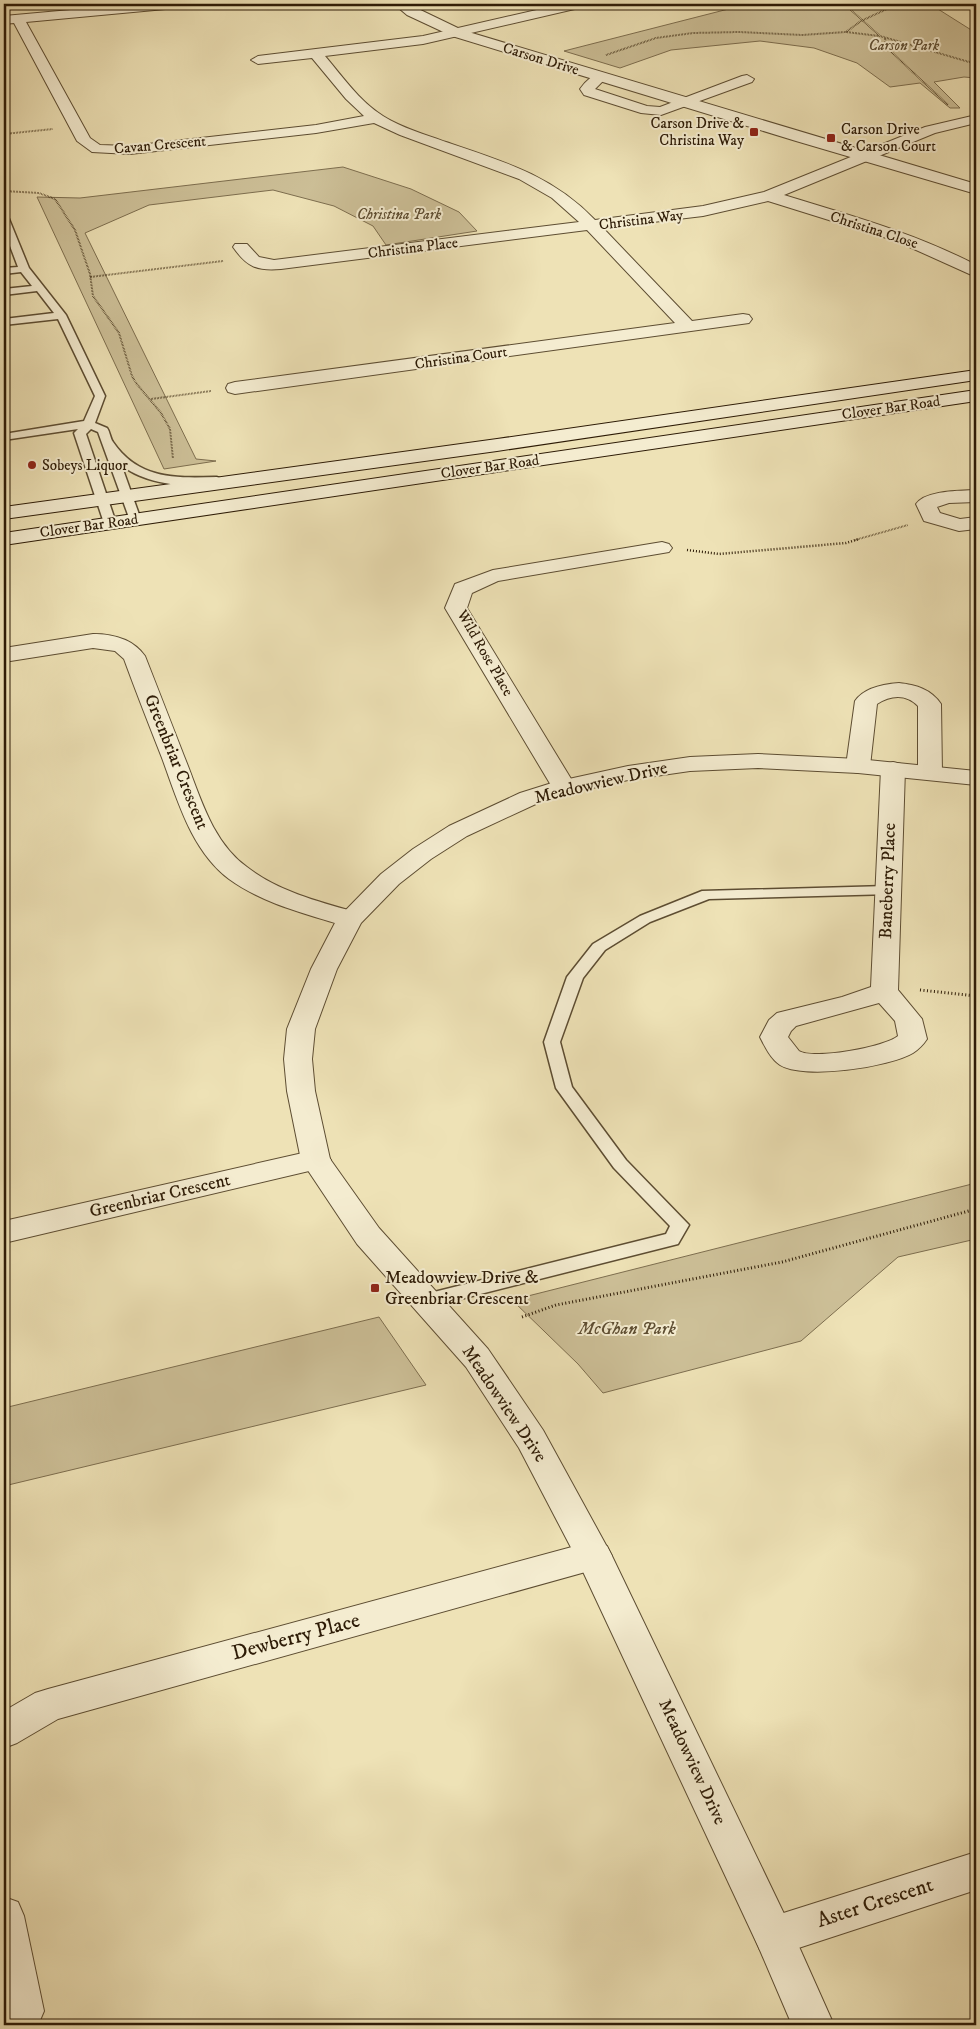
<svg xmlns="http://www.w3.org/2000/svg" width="980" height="2029" viewBox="0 0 980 2029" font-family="'IM FELL DW Pica',serif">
	<rect width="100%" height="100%" fill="#eee2b6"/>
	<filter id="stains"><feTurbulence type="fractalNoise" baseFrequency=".004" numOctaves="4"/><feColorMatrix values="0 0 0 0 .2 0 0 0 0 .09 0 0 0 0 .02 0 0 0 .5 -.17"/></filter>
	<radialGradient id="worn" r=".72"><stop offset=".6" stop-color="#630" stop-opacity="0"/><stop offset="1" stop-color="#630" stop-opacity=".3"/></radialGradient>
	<path fill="#cdc098" stroke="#7d6e4f" d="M748 4H930L976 33V78L964 77 934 82 960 108H950L920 83 890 87 857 63 814 48 760 41 671 50 620 68 564 51Z
		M343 167 411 189 459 212 477 231 386 245 373 226 334 206 273 190 149 205 85 233 196 459 216 461 164 469 37 197 80 198Z
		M976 1183V1239L898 1257 801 1341 603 1393 578 1364 512 1300Z
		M379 1317 426 1385 4 1486V1408Z"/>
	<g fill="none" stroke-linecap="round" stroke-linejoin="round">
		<defs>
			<path id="service" d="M4 216 9 219 29 268 66 315 105 396 95 423 107 428C110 432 110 438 113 442 139 480 176 478 217 477L221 479 223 481 221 483C194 490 141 484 121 464L141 520 135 524 131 523 98 432 91 429 86 434 116 523 110 527 104 523 74 433 78 429 4 440V434L84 421 95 396 58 319 4 325V319L54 313 37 291 4 295V289L32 286 21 272 4 274V268L18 267 4 230Z
				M887 886 892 888 895 891 892 894 709 899 650 922 605 950 583 978 560 1042 572 1087 626 1160 689 1225 678 1244 425 1308 418 1306 416 1301 418 1296 666 1234 670 1226 614 1168 556 1088 544 1042 567 977 593 944 640 916 702 891Z"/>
			<path id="minor" d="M137 4H182L176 8 26 22 90 138 100 145 130 146 316 125 364 116 346 99 312 58 258 64 251 60 258 56 423 36 563 4H585L584 7 579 8 423 44 325 56C343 77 359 101 383 116 402 128 424 134 446 142 502 161 552 175 595 220L703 206 764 192 925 127 972 116 976 117V123L935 133 784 195C849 215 915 233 976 265V277L896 241 768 201 703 216 603 228 692 321 743 314 749 315 752 319 749 323 235 394 228 392 226 388 228 384 235 382 675 323 587 230 281 269C257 271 247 267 233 247L235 244H247L259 257 274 260 579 222 552 198 519 179 400 135 374 123 316 133 130 154 92 152 77 141 14 23 4 24V16Z
				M600 73 607 77 595 89 647 106 660 107 742 76 747 75 754 79 752 82 661 115 641 113 584 95 580 89C585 82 592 75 600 73Z
				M976 490V502L949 503 937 507 940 513 960 519 976 517V529L959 531 924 521 916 504C926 490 960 491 976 490Z
				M662 542 669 544 672 548 669 552 498 581 472 593 467 608 576 787 573 792 564 794 555 792 445 608 455 584 493 570Z
				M93 634C113 634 133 639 145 656 158 689 171 722 184 756 200 795 211 841 247 867 279 892 321 902 359 913L363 919 359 925 350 927 341 925C303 913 262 903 229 879 191 850 178 801 162 758 149 725 136 692 124 659L115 651 93 648 4 662V648Z
				M899 683C916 685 931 689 941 704L942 773 938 778 930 780 922 778 918 773V706C906 694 891 695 877 704L870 766 866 771 858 773 850 771 846 766 855 701C864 688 884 684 899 683Z
				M893 762 901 764 905 769 898 990 922 1019 927 1039C923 1045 919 1049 913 1053 890 1067 804 1080 780 1065 771 1059 765 1047 760 1037L769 1020 777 1013 842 997 871 987 881 769 885 764ZM879 1003 895 1021 898 1036C885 1047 814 1060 799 1051L788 1037 791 1031 796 1026Z
				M316 1150 326 1153 331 1160 326 1167 4 1243V1221Z
				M594 1541 607 1546 612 1556 607 1566 58 1719 17 1743 4 1748V1711L35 1693 48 1689Z
				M976 1852V1890L774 1956 760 1950 754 1936 760 1922 774 1916Z
				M4 1897 18 1902 24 1916 44 2011 38 2025H8L4 2015Z"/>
			<path id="tertiary" d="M394 4H408L462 30 976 184V194L796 141 452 36 407 15Z
				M758 754 858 759 976 771V785L858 773 758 768 690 771 628 780 570 793 538 803 467 836 431 859 399 884 361 923 337 969 315 1029 312 1059 315 1091 330 1159 379 1228 488 1349 543 1430 612 1556 788 1922 834 2025H792L759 1948 578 1561 519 1448 466 1367 357 1244 301 1160 287 1091 284 1059 287 1029 311 969 337 919 381 874 413 849 449 826 520 793 555 782 628 766 690 757Z"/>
			<path id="secondary" d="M976 370V380L497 451 4 519V507L497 439Z
				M976 390V401L4 545V533Z"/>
		</defs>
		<use href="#service" stroke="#5d4d32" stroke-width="3"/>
		<use href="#minor" stroke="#5d4d32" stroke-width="2"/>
		<use href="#tertiary" stroke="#5d4d32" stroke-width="2"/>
		<use href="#secondary" stroke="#2d1b06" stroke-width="2"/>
		<path stroke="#2d1b06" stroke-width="2" stroke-dasharray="0.5 1" stroke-linecap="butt" d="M844 4 880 36 976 64
			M846 32 879 36
			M885 38 886 47 948 105
			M606 55 656 38 693 33 739 32 802 35 846 32 861 21 889 8 852 4
			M4 134 53 129
			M4 191 39 193 55 199 75 230 90 274 93 296 119 333 132 376 136 383 161 413 170 429 173 459
			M90 277 223 261
			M151 399 211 391
			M855 540 908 525"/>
		<path stroke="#2d1b06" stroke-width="2.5" stroke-dasharray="1 2" stroke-linecap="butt" d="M687 550 719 554 846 543 859 539"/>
		<path stroke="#2d1b06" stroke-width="3" stroke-dasharray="1 2.5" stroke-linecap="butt" d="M920 990 976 996
			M522 1317 556 1305 782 1262 976 1209"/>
		<use href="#service" fill="#f4ecd0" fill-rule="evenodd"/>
		<use href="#minor" fill="#f4ecd0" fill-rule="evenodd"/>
		<use href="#tertiary" fill="#f4ecd0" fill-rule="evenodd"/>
		<use href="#secondary" fill="#f4ecd0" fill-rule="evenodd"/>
	</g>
	<g fill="#8f2418" stroke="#f4ecd0" stroke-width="2">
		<rect x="749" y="127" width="10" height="10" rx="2.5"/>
		<rect x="826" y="133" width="10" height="10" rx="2.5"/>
		<circle cx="32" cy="465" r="5"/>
		<rect x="370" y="1283" width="10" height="10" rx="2.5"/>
	</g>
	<g text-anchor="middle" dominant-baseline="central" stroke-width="4" stroke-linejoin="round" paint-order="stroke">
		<g font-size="15" font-style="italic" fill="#5d4d32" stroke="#f4ecd0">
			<text x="904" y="45">Carson Park</text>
			<text x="399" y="214">Christina Park</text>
		</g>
		<g font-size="15" fill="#2d1b06" stroke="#f4ecd0">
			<text transform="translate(541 59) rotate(17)">Carson Drive</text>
			<text transform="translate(160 145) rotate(-5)">Cavan Crescent</text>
			<text transform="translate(641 220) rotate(-7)">Christina Way</text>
			<text transform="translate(874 230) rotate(18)">Christina Close</text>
			<text transform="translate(413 248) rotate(-7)">Christina Place</text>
			<text transform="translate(461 358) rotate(-8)">Christina Court</text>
			<text transform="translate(891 408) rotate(-8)">Clover Bar Road</text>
			<text transform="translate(490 467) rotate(-8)">Clover Bar Road</text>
			<text transform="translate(89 526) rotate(-8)">Clover Bar Road</text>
			<text transform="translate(485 653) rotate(60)">Wild Rose Place</text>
		</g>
		<g font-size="15" fill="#2d1b06" stroke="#f4ecd0" text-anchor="start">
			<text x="744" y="123" text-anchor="end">Carson Drive &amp;<tspan x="744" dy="17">Christina Way</tspan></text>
			<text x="841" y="129">Carson Drive<tspan x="841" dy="17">&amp; Carson Court</tspan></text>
			<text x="42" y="465">Sobeys Liquor</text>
		</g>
		<g font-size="18" fill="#2d1b06" stroke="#f4ecd0">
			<text transform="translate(176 762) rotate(68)">Greenbriar Crescent</text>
			<text transform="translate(601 783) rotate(-13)">Meadowview Drive</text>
			<text transform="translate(888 881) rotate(-88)">Baneberry Place</text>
			<text transform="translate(160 1196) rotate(-13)">Greenbriar Crescent</text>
			<text transform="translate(504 1404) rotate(56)">Meadowview Drive</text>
			<text transform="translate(692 1762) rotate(65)">Meadowview Drive</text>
		</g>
		<g font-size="18" fill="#2d1b06" stroke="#f4ecd0" text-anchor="start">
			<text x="385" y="1278">Meadowview Drive &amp;<tspan x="385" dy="21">Greenbriar Crescent</tspan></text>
		</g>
		<g font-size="18" font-style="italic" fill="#5d4d32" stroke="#f4ecd0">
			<text x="627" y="1329">McGhan Park</text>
		</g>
		<g font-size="21" fill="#2d1b06" stroke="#f4ecd0">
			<text transform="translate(296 1637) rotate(-15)">Dewberry Place</text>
			<text transform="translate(875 1903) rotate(-18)">Aster Crescent</text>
		</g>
	</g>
	<rect width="980" height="2029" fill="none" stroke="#eee2b6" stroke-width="20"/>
	<rect x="5" y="5" width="970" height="2019" fill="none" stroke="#2d1b06" stroke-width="2.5"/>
	<rect x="10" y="10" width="960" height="2009" fill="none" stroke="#2d1b06"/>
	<rect width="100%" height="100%" filter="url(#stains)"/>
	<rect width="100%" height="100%" fill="url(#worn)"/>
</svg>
